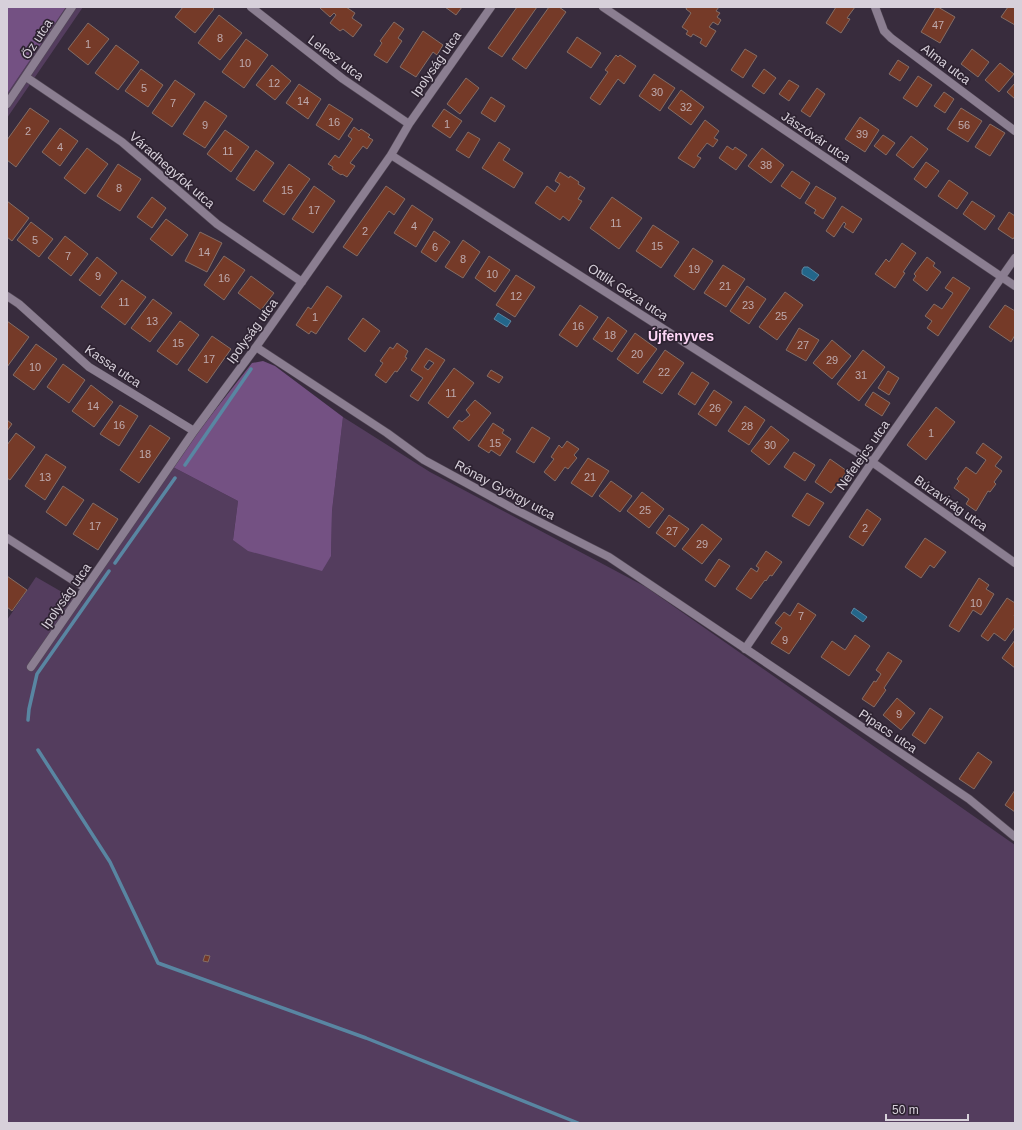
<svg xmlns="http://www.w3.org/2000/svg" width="1022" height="1130" viewBox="0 0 1022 1130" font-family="Helvetica,sans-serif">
	<rect width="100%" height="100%" fill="#382c3d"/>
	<path fill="#543d5e" d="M66 7H83L7 118V94Z
		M343 417 430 472 646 587 1015 845V1123H7V620L36 577 81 603 103 564 171 466 238 501 233 539 331 556 332 511Z"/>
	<path fill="#745183" d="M7 7H66L7 94Z
		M263 361 275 366 343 417 332 511 331 556 322 571 248 551 233 540 238 501 171 466 252 363Z"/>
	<path fill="#23668a" stroke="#5986a2" d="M804 267H808L819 275 814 281 802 274V270Z
		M498 313 511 321 507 327 494 319Z
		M854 608 867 617 863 622 851 613Z"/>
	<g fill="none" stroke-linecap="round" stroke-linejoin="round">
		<path stroke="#5986a2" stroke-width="3.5" d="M185 465 251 369
			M115 563 175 478
			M28 720 29 709 37 674 109 571
			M38 750 110 862 158 963 366 1038 578 1123"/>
	</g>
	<path fill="#753a28" stroke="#846d65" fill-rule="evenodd" d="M183 7H212L214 9 195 33 175 17Z
		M322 7H346L355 13 352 18 362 25 353 37 343 29 340 31 330 23 336 15 334 13 330 17 320 8Z
		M445 7H462L456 15Z
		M517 7H537L502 57 488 48Z
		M549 7H559L566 12 526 69 512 59Z
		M687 7H719L716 11 720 13 717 17 721 20 718 25 713 22 709 27 716 31 706 47 700 43 702 39 693 34 691 37 686 34 688 31 682 27 691 13 686 9Z
		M836 7H855L847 18 850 19 841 33 826 23Z
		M936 7H938L955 17 940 43 921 32Z
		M1008 7H1015V25L1001 17Z
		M219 15 242 33 220 60 198 43Z
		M394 22 404 29 398 38 402 41 387 63 374 55 382 43 380 41Z
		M88 23 109 39 88 65 68 49Z
		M423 31 443 45 437 55 433 52 416 77 400 67Z
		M577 37 601 53 591 68 567 52Z
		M246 39 268 55 244 88 222 72Z
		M116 45 139 62 118 90 95 73Z
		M745 49 757 56 743 78 731 70Z
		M972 49 989 62 978 77 961 64Z
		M616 55 618 57 620 55 636 66 624 84 618 79 600 105 590 98 608 72 605 70Z
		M898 60 909 67 900 81 889 74Z
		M1000 63 1014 74 999 92 985 80Z
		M272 65 291 81 275 100 256 85Z
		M141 69 163 85 148 107 125 91Z
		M764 69 776 78 764 94 752 86Z
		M654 74 675 88 660 111 639 96Z
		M918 76 932 85 917 107 903 98Z
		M466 78 479 88 460 114 447 104Z
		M175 80 195 94 172 127 152 113Z
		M789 80 799 86 789 101 779 94Z
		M1015 83V99L1007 92Z
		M299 84 321 99 308 119 286 103Z
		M817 88 825 94 810 117 801 111Z
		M681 90 704 107 691 125 668 108Z
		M944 92 954 99 945 113 934 106Z
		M491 97 505 106 495 122 481 113Z
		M205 101 227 116 205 148 183 134Z
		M329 104 353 119 339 140 316 125Z
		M30 108 49 121 16 167 7 160V140Z
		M961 108 982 121 968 142 947 129Z
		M444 109 462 121 450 138 432 126Z
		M860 117 879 130 865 152 845 139Z
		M705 120 719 131 714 138 718 140 713 147 707 143 697 156 701 158 694 168 678 158Z
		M990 124 1005 133 990 156 975 147Z
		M354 127 359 131 361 129 370 135 368 137 373 140 367 149 363 146 350 163 355 166 347 177 342 174 341 175 332 169 333 167 328 164 335 155 339 158 352 139 348 136Z
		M60 128 78 141 60 166 42 152Z
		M225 130 249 147 231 172 207 154Z
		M468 132 480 139 469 158 456 150Z
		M883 135 895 143 886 155 874 146Z
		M911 136 928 149 913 168 896 155Z
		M499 142 510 149 503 160 523 173 514 188 482 168Z
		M727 146 733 150 735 147 747 155 736 170 719 158Z
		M87 148 108 164 85 194 64 178Z
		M762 148 784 165 771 183 748 166Z
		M256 150 274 163 254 191 236 179Z
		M926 162 939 171 926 188 914 179Z
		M118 164 141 179 120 211 97 196Z
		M289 164 310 179 284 215 263 201Z
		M792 171 810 183 800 199 781 186Z
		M560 172 569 178 570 176 579 182 578 184 585 188 578 199 582 201 569 221 563 216 560 220 535 203 547 186 555 192 560 184 555 181Z
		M949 180 968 193 957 209 938 196Z
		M314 186 335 201 313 233 292 219Z
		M386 186 405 199 394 215 389 211 357 256 343 247Z
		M816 186 836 198 823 219 814 213 816 210 805 203Z
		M152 197 166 208 152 228 137 217Z
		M612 197 642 218 619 249 590 228Z
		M7 201 29 218 12 241 7 237Z
		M972 201 995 216 985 230 963 214Z
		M412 205 433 219 416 247 394 233Z
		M842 206 862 219 853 233 844 227 846 224 844 222 834 237 826 231Z
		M1009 212 1015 216V236L1013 239 998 229Z
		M166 219 188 235 172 256 150 239Z
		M31 222 53 239 39 257 17 240Z
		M653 225 679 242 661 268 636 251Z
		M434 231 450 242 436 262 421 252Z
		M200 232 222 243 207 272 185 261Z
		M65 236 88 254 71 276 48 258Z
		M463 240 480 252 463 278 445 267Z
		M902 243 916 253 903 272 905 273 895 288 875 274 886 259 889 262Z
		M693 248 713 261 694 290 674 276Z
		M224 256 245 270 224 300 204 285Z
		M489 256 510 270 495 292 475 278Z
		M97 257 117 273 100 296 79 280Z
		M927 257 935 263 933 266 941 272 927 291 913 280 916 276 914 274Z
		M723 265 745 279 726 307 704 293Z
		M516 275 535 287 515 317 496 305Z
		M251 276 274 293 261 310 238 293Z
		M953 277 970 288 938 336 927 328 932 321 925 316 934 304 942 309 953 293 945 288Z
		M122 280 146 297 125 325 101 307Z
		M327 286 342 296 316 334 311 331 309 334 296 325 308 307 311 309Z
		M747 286 766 299 749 324 730 311Z
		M785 292 803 305 777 340 759 327Z
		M153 299 172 313 150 342 131 328Z
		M580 305 598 317 577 347 559 335Z
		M1005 305 1015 311V335L1011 342 989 327Z
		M608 317 627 331 612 352 593 339Z
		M363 318 380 331 365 352 348 339Z
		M7 321 29 337 7 367Z
		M180 321 199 335 177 365 157 351Z
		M799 328 819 340 806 361 786 350Z
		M635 333 657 349 638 374 617 359Z
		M212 336 231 349 207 383 188 370Z
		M832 340 851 356 832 379 813 363Z
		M397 343 408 351 405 357 407 358 397 372 395 371 386 383 375 375 383 363 380 361 390 347 393 349Z
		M36 344 57 359 34 390 13 375Z
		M426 348 445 360 418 401 410 396 423 378 411 370ZM429 360 434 363 428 370 424 367Z
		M665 350 684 363 662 394 643 382Z
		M863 350 885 367 859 401 837 384Z
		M63 364 85 380 69 403 47 387Z
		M454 368 474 383 448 418 428 403Z
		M491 370 503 377 499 383 487 376Z
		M888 371 899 378 889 395 878 388Z
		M692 372 709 383 695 405 678 394Z
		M91 385 113 402 94 427 72 411Z
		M714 390 732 402 716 426 698 414Z
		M873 392 890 403 882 416 865 405Z
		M475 400 491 413 469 441 453 428 459 420 462 422 470 415 466 410Z
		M120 405 138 416 119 446 100 434Z
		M745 406 765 420 749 445 728 431Z
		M936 407 955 422 926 460 907 445Z
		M7 420 12 424 7 431Z
		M493 423 504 430 502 433 511 439 500 456 491 450 489 453 478 446Z
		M150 425 170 438 139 483 120 470Z
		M771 426 789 440 769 465 751 451Z
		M532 427 550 438 534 463 516 452Z
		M16 433 35 447 10 480 7 478V445Z
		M567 441 579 449 574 455 577 458 568 469 565 467 555 481 544 472 554 459 551 457 559 445 562 448Z
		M983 443 1002 457 995 466 1002 471 994 482 996 484 990 492 988 491 976 511 966 504 969 499 954 488 959 481 957 479 966 467 976 474 986 460 976 453Z
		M794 452 815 465 805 481 784 467Z
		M46 454 66 467 45 500 25 486Z
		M588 458 609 471 592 497 571 483Z
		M830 459 847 471 831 493 815 482Z
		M611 481 632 496 620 512 599 496Z
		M63 486 84 500 66 526 46 512Z
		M642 492 664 509 649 528 627 511Z
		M807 493 824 503 809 526 792 516Z
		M93 503 118 519 98 550 73 534Z
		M867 509 881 519 863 546 849 537Z
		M669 515 689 529 675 547 656 533Z
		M702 524 722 539 702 564 682 549Z
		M925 538 946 552 934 568 930 565 921 578 905 567Z
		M766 551 782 562 772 576 770 575 766 581 765 580 751 599 736 589 751 568 757 572 759 568 756 566Z
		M719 559 730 566 715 587 705 580Z
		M7 576 27 590 12 611 7 607Z
		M979 578 989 585 986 589 994 594 987 606 981 615 973 610 959 632 949 626Z
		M1007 598 1015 603V614L1014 616 1015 617V627L1005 641 994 633 988 641 981 636Z
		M798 603 816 615 789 654 771 643 782 628 775 623 784 612 790 616Z
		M855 635 870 646 849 676 821 657 832 641 845 650Z
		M1015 640V668L1002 658Z
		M888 652 902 661 884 688 886 690 874 707 862 699 874 681 876 682 881 674 876 670Z
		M897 698 915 713 901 730 883 715Z
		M930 708 943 717 925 744 912 735Z
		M978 752 992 762 974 789 959 779Z
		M1015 790V812L1005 805Z
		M205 955 210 956 208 962 203 961Z"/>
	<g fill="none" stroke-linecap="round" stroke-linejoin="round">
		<defs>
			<path id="minor" d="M251 7 343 79 409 124
				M603 7 1015 286
				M875 7 884 31 891 38 1015 131
				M26 77 122 142 217 224 302 282
				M7 104 72 7
				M391 155 872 462 1015 563
				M7 296 19 304 89 367 194 431
				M256 347 387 433 424 460 514 509 609 557 969 799 1015 837
				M7 538 85 588
				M745 649 872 462 1015 258
				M31 667 194 431 256 347 391 155 409 124 491 7"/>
		</defs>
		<use href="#minor" stroke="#534956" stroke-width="9"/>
		<use href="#minor" stroke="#8b7e91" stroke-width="8"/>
	</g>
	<g text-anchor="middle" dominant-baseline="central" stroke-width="3.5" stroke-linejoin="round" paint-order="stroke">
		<g font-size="11" fill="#beaaae">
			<text x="938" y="25">47</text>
			<text x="220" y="38">8</text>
			<text x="88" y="44">1</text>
			<text x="245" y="63">10</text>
			<text x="274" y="83">12</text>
			<text x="144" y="88">5</text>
			<text x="657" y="92">30</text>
			<text x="303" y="101">14</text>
			<text x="173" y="103">7</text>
			<text x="686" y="107">32</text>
			<text x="334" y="122">16</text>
			<text x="447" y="124">1</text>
			<text x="205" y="125">9</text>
			<text x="964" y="125">56</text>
			<text x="28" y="131">2</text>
			<text x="862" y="134">39</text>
			<text x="60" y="147">4</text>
			<text x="228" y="151">11</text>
			<text x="766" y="165">38</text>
			<text x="119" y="188">8</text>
			<text x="287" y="190">15</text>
			<text x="314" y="210">17</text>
			<text x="616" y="223">11</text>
			<text x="414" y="226">4</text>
			<text x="365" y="231">2</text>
			<text x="35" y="240">5</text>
			<text x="657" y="246">15</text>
			<text x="435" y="247">6</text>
			<text x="204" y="252">14</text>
			<text x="68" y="256">7</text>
			<text x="463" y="259">8</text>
			<text x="694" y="269">19</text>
			<text x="492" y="274">10</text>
			<text x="98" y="276">9</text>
			<text x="224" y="278">16</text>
			<text x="725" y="286">21</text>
			<text x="516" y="296">12</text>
			<text x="124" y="302">11</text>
			<text x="748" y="305">23</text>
			<text x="781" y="316">25</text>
			<text x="315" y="317">1</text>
			<text x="152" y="321">13</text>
			<text x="578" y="326">16</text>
			<text x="610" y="335">18</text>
			<text x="178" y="343">15</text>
			<text x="803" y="345">27</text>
			<text x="637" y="354">20</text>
			<text x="209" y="359">17</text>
			<text x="832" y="360">29</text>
			<text x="35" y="367">10</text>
			<text x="664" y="372">22</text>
			<text x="861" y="375">31</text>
			<text x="451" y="393">11</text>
			<text x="93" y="406">14</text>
			<text x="715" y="408">26</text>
			<text x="119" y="425">16</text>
			<text x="747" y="426">28</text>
			<text x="931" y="433">1</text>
			<text x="495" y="443">15</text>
			<text x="770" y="445">30</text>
			<text x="145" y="454">18</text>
			<text x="45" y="477">13</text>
			<text x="590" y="477">21</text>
			<text x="645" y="510">25</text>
			<text x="95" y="526">17</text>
			<text x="865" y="528">2</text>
			<text x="672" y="531">27</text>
			<text x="702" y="544">29</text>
			<text x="976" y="603">10</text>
			<text x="801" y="616">7</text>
			<text x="785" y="640">9</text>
			<text x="899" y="714">9</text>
		</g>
		<g font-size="13" fill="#d7d0da" stroke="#2e2332">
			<text transform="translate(37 39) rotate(-57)">Őz utca</text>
			<text transform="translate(336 58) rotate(37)">Lelesz utca</text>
			<text transform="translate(436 64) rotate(-55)">Ipolyság utca</text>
			<text transform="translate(946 64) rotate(37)">Alma utca</text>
			<text transform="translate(816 137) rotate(34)">Jászóvár utca</text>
			<text transform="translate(172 170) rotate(41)">Váradhegyfok utca</text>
			<text transform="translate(628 292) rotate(33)">Ottlik Géza utca</text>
			<text transform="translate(252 331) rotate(-54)">Ipolyság utca</text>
			<text transform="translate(113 366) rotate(34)">Kassa utca</text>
			<text transform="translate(863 455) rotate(-55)">Nefelejcs utca</text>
			<text transform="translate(505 490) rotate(28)">Rónay György utca</text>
			<text transform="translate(951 503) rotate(35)">Búzavirág utca</text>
			<text transform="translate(66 596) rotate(-55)">Ipolyság utca</text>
			<text transform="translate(888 731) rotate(34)">Pipacs utca</text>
		</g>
		<g font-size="14" font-weight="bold" fill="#fdd6f6" stroke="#2e2332">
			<text x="681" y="336">Újfenyves</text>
		</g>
	</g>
	<rect width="1022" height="1130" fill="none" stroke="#d7d0da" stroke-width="16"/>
	<path d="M886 1114v6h82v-6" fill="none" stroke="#d7d0da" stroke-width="2"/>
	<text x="892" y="1114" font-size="12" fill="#d7d0da" stroke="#2e2332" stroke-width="3" paint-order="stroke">50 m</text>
</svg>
